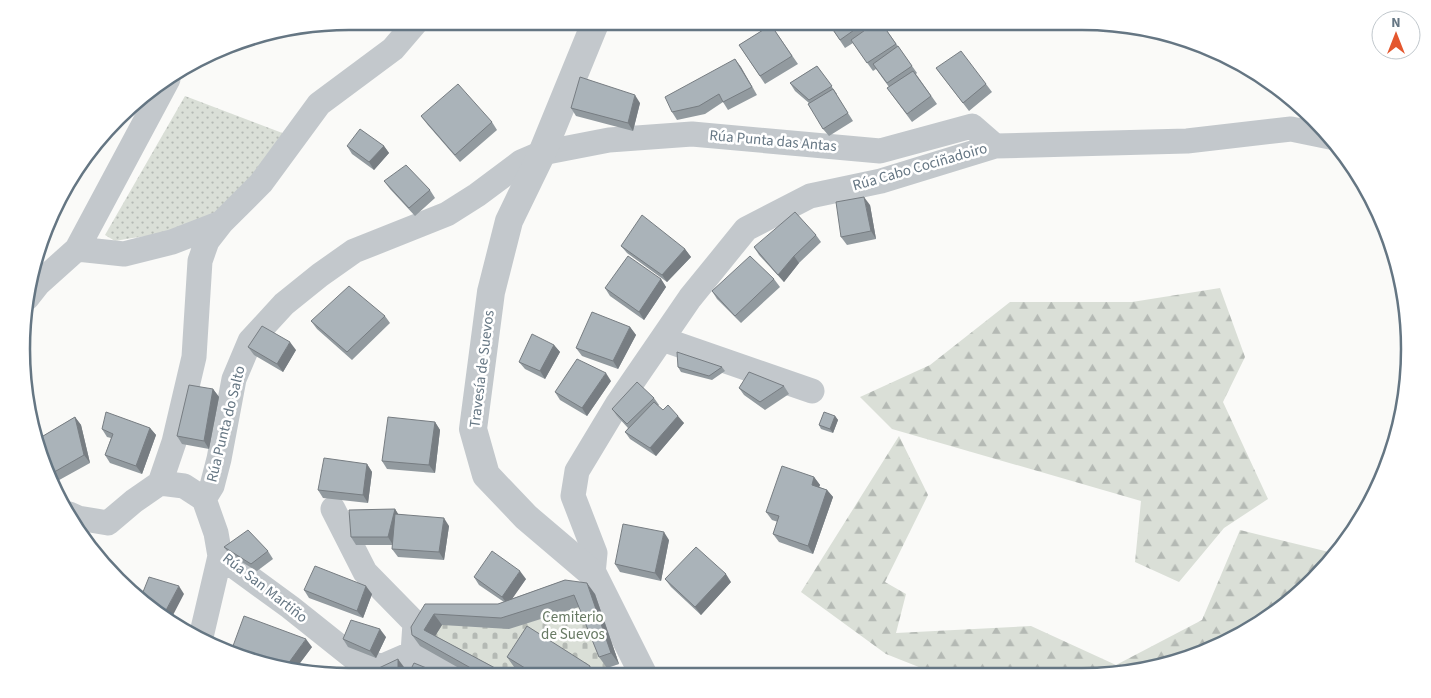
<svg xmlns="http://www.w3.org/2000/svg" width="1431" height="698" viewBox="0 0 1431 698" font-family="'Source Sans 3',sans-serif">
	<defs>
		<pattern id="grass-dots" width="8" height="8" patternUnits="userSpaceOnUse" patternTransform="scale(1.25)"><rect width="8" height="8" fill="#dadfd7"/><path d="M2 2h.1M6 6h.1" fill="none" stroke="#b4b9b4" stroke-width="1.8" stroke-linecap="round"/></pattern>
		<pattern id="forest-firs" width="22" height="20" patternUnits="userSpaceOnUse" patternTransform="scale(1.25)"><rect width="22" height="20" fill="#dadfd7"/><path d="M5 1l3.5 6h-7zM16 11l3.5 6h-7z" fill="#b4b9b4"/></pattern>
		<pattern id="cemetery-stones" width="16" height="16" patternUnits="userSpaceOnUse" patternTransform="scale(1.25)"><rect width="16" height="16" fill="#dadfd7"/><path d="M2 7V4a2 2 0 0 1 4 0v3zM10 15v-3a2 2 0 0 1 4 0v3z" fill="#b4b9b4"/></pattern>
	</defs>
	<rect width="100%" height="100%" fill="#fafaf8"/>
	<path fill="url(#grass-dots)" d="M185 96 285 134C258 169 231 212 187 227 166 234 137 237 115 241L105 235Z"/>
	<path fill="url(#forest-firs)" d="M1220 288 1245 357 1223 402 1268 499 1224 528 1179 582 1135 562 1141 501 892 429 860 397 930 365 1010 302H1132Z
		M899 436 928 495 885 582 906 594 896 633 1031 626 1116 665 1202 620 1240 530 1337 554 1282 609 1208 652 1125 674 939 675 886 654 801 592Z"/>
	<path fill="url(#cemetery-stones)" d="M595 594 619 664 607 668 603 676H473L420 646 433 615Z"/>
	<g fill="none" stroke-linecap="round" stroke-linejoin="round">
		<path stroke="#c3c8cc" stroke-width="25" d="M77 249 124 254 172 242 221 223 261 183 319 104 393 49 417 21
			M27 298 38 284 77 249 168 79
			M662 339 812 391
			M160 483 174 442 194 357 200 261 207 241 221 223
			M204 499 212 486 219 459 234 379 250 341 284 304 320 275 354 251 447 214 477 195 521 162 542 153 609 140 692 134 880 151 972 126 995 146
			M333 509 365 572 415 623 413 653
			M69 514 78 518 108 523 134 501 160 483 184 486 204 499 216 533 220 556 290 607 359 662 383 666 413 653 457 676
			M593 574 595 553 573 496 577 471 618 403 690 298 746 229 810 196 881 181 995 146 1187 141 1291 129 1330 137
			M201 637 220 556"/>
		<path stroke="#c3c8cc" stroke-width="28" d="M596 21 542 153 509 221 491 292 473 429 486 475 526 517 593 574 644 676"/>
	</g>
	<path fill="#929a9f" d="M827 21H863L868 28 880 21 917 73 916 74 937 104 912 122 887 88 889 87 876 69 873 71 853 43 845 48Z
		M771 25 798 64 765 84 739 45Z
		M735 59 757 95 728 110 723 102 705 114 677 120 672 112Z
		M817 66 837 94H836L853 121 829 136 823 129 809 103 795 91 790 83Z
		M936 68 986 84 992 92 969 111Z
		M640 103 633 131 576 116 571 108Z
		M421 116 492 122 497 130 460 162 427 124Z
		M347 146H384L389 153 374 170 352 154Z
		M384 181 430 190 435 198 415 216 390 189Z
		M870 205 876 239 847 245 841 237Z
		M816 235 821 242 799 263 784 282 759 255 754 247Z
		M621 246 685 249 691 257 667 282 627 253Z
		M661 279 666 287 644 320 610 296 605 288Z
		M774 279 780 287 741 323 717 299 712 291Z
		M385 316 390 323 352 360 317 329 311 321Z
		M630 327 636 335 618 369 582 356 576 348Z
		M554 345 560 352 545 379 525 369 519 362Z
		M248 347 296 350 283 372 254 355Z
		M678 367H722L725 371 712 380 681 372Z
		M611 381 587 416 560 400 555 392Z
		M784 386 789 394 765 410 744 395 739 388Z
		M213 389 219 397 209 449 182 444 177 436Z
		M654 398 659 405 658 406 663 410 684 423 656 456 630 439 625 432 628 428 617 416 612 409Z
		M835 416 838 420 833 433 821 429 819 425Z
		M75 417 81 425 90 463 52 484 38 439Z
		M435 422 440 430 435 473 387 469 382 461Z
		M150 428 156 435 142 474 110 463 105 455 111 438 107 437 102 429Z
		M367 464 372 472 368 503 323 498 318 490Z
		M814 477 820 485 819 487 827 490 833 497 813 554 779 542 773 534 778 522 772 520 766 512Z
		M395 509 398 514 449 526 444 560 398 557 392 549 393 545H356L351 537Z
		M669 540 661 581 620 572 615 564Z
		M224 547 268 551 273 559 257 571 230 555Z
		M474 577 526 579 511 599 565 580 595 594 619 664 607 668 599 657 579 607 509 629 442 625 435 636 510 676H473L420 646 412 635 425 604H498L504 602 479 585Z
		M665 579 731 582 701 615 671 587Z
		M304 590 372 594 363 618 309 598Z
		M386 637 376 658 348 647 343 639Z
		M233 646 312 647 294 671 285 670 259 662 238 654Z
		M507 657 597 676H525L517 671Z"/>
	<path fill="#777d82" d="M735 59 741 67 757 95 752 87Z
		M635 95 640 103 633 131 628 123Z
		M384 146 389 153 374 170 369 162Z
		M864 197 870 205 876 239 871 231Z
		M685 249 691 257 667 282 662 275Z
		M794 256 799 263 784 282 778 275Z
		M661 279 666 287 644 320 639 312Z
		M630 327 636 335 618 369 613 361Z
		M290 342 296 350 283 372 277 364Z
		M554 345 560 352 545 379 540 371Z
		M606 373 611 381 587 416 582 408Z
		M213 389 219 397 209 449 204 441Z
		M678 416 684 423 656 456 650 448Z
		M835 416 838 420 833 433 830 429Z
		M75 417 81 425 90 463 84 455Z
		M435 422 440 430 435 473 429 465Z
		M150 428 156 435 142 474 136 466Z
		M367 464 372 472 368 503 363 495Z
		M814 477 820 485 817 492 812 485Z
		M827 490 833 497 813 554 808 546Z
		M395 509 400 517 393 545 388 537Z
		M444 518 449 526 444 560 439 552Z
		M664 532 669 540 661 581 655 573Z
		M520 571 526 579 508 605 502 597Z
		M726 574 731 582 701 615 695 607Z
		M587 583 595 594 619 664 611 653Z
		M179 586 184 594 172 617 165 612Z
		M366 586 372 594 363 618 357 611Z
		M434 614 442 625 432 641 424 630Z
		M380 629 386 637 376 658 370 651Z
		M306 639 312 647 294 671H286L285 668Z
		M398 659 404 667V677H394Z
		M590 666 597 676H584Z"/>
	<path fill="#aab3b9" stroke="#777d82" d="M827 21H863L864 23 840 40Z
		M878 21H880L896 44 867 63 851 40Z
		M771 25 792 56 760 76 739 45Z
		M898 46 912 66 887 83 873 64Z
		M961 51 986 84 963 103 936 68Z
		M735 59 752 87 723 102 719 94 699 106 672 112 665 97Z
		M817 66 832 86 809 100 790 83Z
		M913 71 931 96 907 114 887 88Z
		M580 77 635 95 628 123 571 108Z
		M458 84 492 122 455 155 421 116Z
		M833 89 848 113 823 129 808 104Z
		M360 129 384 146 369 162 347 146Z
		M406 165 430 190 409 208 384 181Z
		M864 197 871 231 841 237 836 202Z
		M795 212 816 235 794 256 778 275 754 247Z
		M642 215 685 249 662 275 621 246Z
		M628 256 661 279 639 312 605 288Z
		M750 256 774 279 735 316 712 291Z
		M349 286 385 316 347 352 311 321Z
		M592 312 630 327 613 361 576 348Z
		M262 326 290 342 277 364 248 347Z
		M532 334 554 345 540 371 519 362Z
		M677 352 722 367 709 376 678 367Z
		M577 359 606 373 582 408 555 392Z
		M749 372 784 386 760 402 739 388Z
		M637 382 654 398 627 424 612 409Z
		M189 385 213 389 204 441 177 436Z
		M654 402 663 410 668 405 678 416 650 448 625 432Z
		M106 412 150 428 136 466 105 455 113 434 102 429Z
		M824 412 835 416 830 429 819 425Z
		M75 417 84 455 49 475 38 439Z
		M388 417 435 422 429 465 382 461Z
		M324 458 367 464 363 495 318 490Z
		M782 466 814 477 812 485 827 490 808 546 773 534 779 516 766 512Z
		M395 509 388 537H351L349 510Z
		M395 514 444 518 439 552 392 549Z
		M623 524 664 532 655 573 615 564Z
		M248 530 268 551 251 564 224 547Z
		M696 547 726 574 695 607 665 579Z
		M492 551 520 571 502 597 474 577Z
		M315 566 366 586 357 611 304 590Z
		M149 577 179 586 165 612 141 597Z
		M565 580 587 583 611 653 599 657 574 595 501 618 434 614 424 630 510 676H485L412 635 411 627 425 604H498Z
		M244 616 306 639 285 668 233 646Z
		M351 620 380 629 370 651 343 639Z
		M527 626 590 666 584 676H538L507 657Z
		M398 659V670L394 677H365L364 675Z
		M414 663 439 673 437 676 407 677Z
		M330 667 344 676 323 674Z"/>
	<g text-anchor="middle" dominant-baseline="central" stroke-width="5" stroke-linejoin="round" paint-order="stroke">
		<g font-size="15" fill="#657683" stroke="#fff">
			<text transform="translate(773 141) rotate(5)">Rúa Punta das Antas</text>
			<text transform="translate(920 167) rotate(-16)">Rúa Cabo Cociñadoiro</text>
			<text transform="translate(482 369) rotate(-83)">Travesía de Suevos</text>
			<text transform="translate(226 424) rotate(-76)">Rúa Punta do Salto</text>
			<text transform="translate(265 588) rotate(38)">Rúa San Martiño</text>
		</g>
		<g font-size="15" fill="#687a64" stroke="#fff">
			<text x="573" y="617">Cemiterio<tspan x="573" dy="17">de Suevos</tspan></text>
		</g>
	</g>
	<path d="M0 0H1431V698H0ZM349 30H1082A319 319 0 0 1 1401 349V349A319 319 0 0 1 1082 668H349A319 319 0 0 1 30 349V349A319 319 0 0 1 349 30Z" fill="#fff" fill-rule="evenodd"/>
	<path fill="none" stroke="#657683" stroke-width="2.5" d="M349 30H1082A319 319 0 0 1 1401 349V349A319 319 0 0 1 1082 668H349A319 319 0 0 1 30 349V349A319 319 0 0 1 349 30Z"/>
	<g transform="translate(1396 35)"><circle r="24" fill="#ffffff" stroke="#c1c8cd"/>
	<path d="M0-4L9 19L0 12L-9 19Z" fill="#e4572e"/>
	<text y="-8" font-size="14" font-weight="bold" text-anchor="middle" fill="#657683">N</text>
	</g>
</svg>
